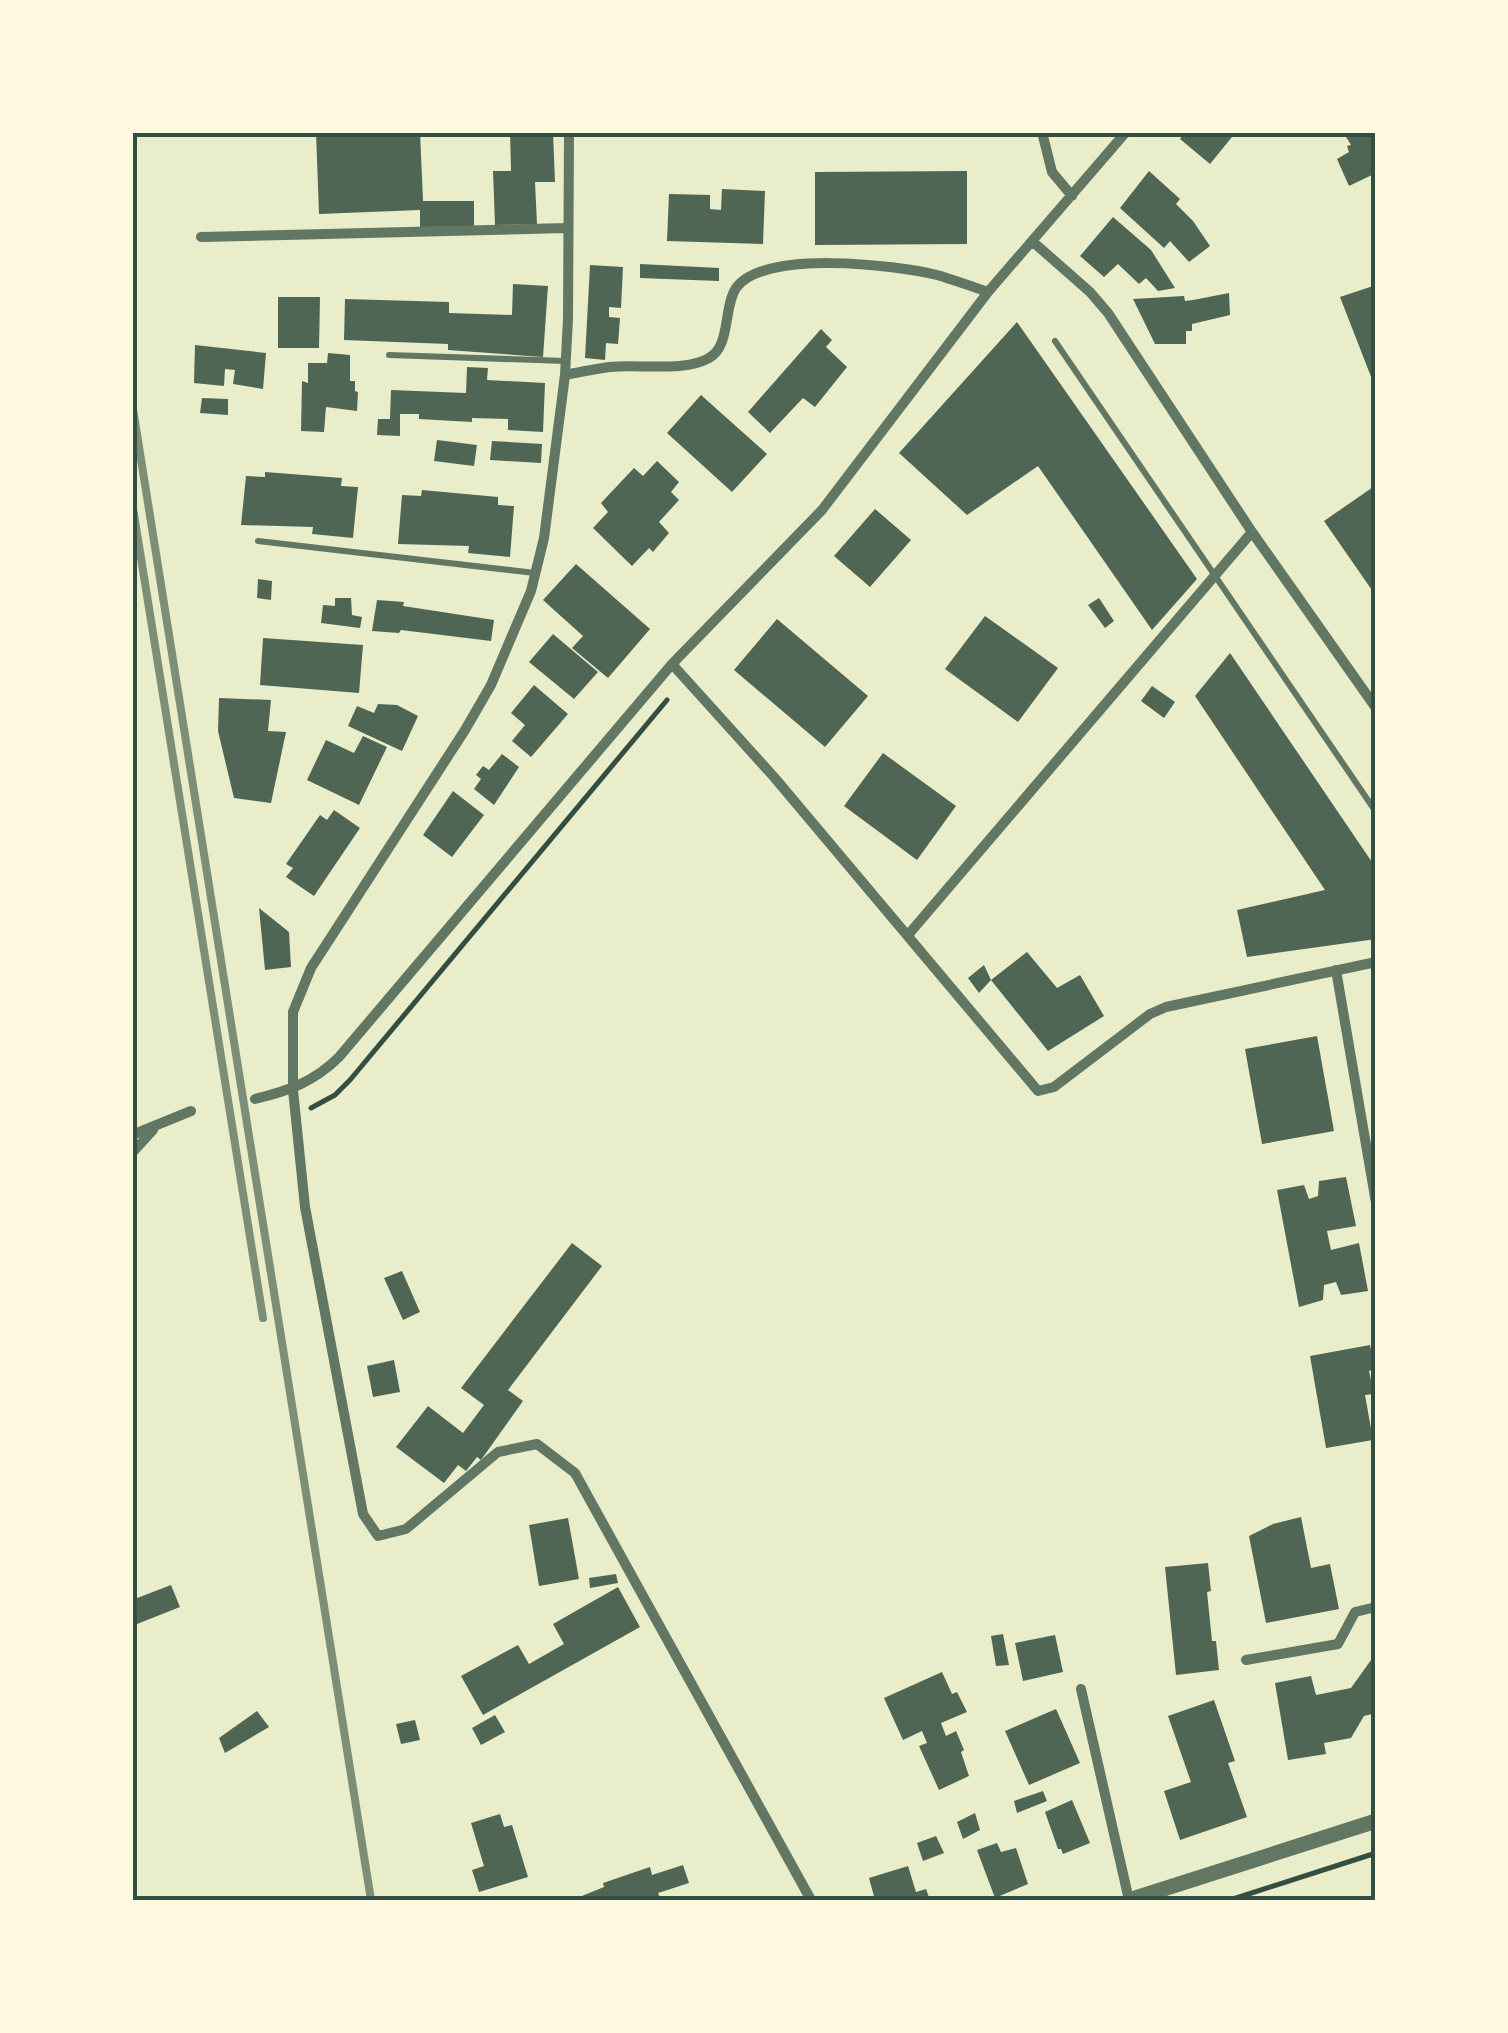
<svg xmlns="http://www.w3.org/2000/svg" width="1508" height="2033" viewBox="0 0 1508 2033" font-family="'DM Sans',sans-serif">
	<rect width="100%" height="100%" fill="#e9edc9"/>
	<path fill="#4f6655" d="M316 132H420L423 201H474V227H420V210L319 214Z
		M510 132H553L555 182H535L537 224 495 225 493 171H511Z
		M1185 132H1236L1210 164 1180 139Z
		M1343 132H1376V173L1349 186 1337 159 1349 152 1347 146 1351 145Z
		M967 171V244L815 245V172Z
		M1149 171 1180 199 1176 204 1193 221 1210 246 1189 262 1170 241 1164 248 1120 208Z
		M722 189 765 191 763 244 667 241 669 194 710 195V209L721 210Z
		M1113 217 1151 250 1175 288 1158 291 1146 278 1139 284 1118 264 1104 277 1080 256Z
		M640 264 719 268V281L640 278Z
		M590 265 623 267 621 308 609 307V317L620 318 618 344 606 343 605 360 585 358Z
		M513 284 548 286 543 357 448 350V344L344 340 345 299 449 302V313L512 315Z
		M1376 285V387H1375L1340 297Z
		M1229 293 1230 315 1192 324V331H1186V344H1155L1133 299 1184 296 1185 301 1193 300Z
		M278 297H320L319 348H278Z
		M1017 322 1197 579 1152 630 1038 466 967 515 899 453Z
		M821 329 832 340 826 347 847 367 815 407 803 398 770 433 748 412Z
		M195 345 266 353 263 389 233 384 235 370 225 369 224 386 194 383Z
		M328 353 350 355V381H355V391L358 392 357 411 326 407 324 432 301 431 302 381 308 383V363H327Z
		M467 367 488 368 487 380 545 383 543 432 508 430V419L472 418V422L419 419V414H400V436L377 435 378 419H390L391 390 466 393Z
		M701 395 767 454 732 492 667 433Z
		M202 398 228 399V415L200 413Z
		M437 440 477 445 474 466 434 461Z
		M492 441 542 444 541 463 490 460Z
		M657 461 679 482 671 492 679 500 659 522 669 533 653 552 649 548 632 566 593 528 608 512 601 503 634 468 643 476Z
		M265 472 342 478 341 486 358 487 353 538 312 534 313 527 241 525 246 476 265 477Z
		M1376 485V596L1324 521Z
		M422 490 498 497V505L514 506 510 557 468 553 469 546 398 544 402 495 421 496Z
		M875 509 911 540 870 587 834 556Z
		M576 564 650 629 608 678 572 648 583 636 543 600Z
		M258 579 272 581 271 600 257 598Z
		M335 598H351L352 615 362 617 360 628 321 623 323 605 335 606Z
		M1099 598 1114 621 1105 628 1088 605Z
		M377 600 404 602 403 606 494 620 491 641 401 630 399 633 372 631Z
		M985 616 1058 668 1018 722 945 669Z
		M777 619 868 696 825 747 734 670Z
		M553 634 598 672 574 699 529 662Z
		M263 638 363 645 359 693 260 685Z
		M1230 653 1376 868V939L1247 957 1237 910 1325 890 1195 696Z
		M534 685 568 714 531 757 512 741 525 725 511 713Z
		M1152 686 1175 702 1164 718 1141 701Z
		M219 698 271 700 268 731 286 732 271 803 234 798 218 731Z
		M378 704 397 705 418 716 402 751 348 726 357 706 374 713Z
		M363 736 387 747 359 805 307 780 326 740 354 753Z
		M883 753 956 806 917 860 844 806Z
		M502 754 519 767 494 805 474 789 481 779 476 775 483 766 489 770Z
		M453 791 484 815 452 857 423 835Z
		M334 810 360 828 314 896 286 877 293 868 286 864 320 815 327 820Z
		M259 908 289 932 291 967 265 970Z
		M1027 952 1057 988 1080 975 1104 1016 1048 1051 991 980 979 993 968 978 984 965 991 980Z
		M1317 1036 1334 1131 1262 1144 1245 1049Z
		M1346 1177 1356 1226 1327 1231 1331 1250 1359 1243 1368 1291 1341 1295 1336 1282 1324 1285 1323 1300 1299 1307 1277 1190 1304 1185 1309 1199 1318 1196 1319 1181Z
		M572 1243 602 1266 508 1390 523 1401 481 1460 477 1457 466 1471 458 1465 444 1483 396 1447 428 1406 463 1433 484 1405 461 1388Z
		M402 1271 420 1312 403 1320 384 1278Z
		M1370 1345 1375 1369 1369 1371 1374 1394 1365 1395 1373 1440 1326 1448 1310 1356Z
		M394 1360 400 1392 373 1397 367 1366Z
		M1301 1517 1311 1568 1330 1564 1339 1609 1266 1623 1249 1536 1273 1524Z
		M568 1518 579 1579 539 1586 529 1525Z
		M1208 1563 1211 1591 1207 1592 1212 1641H1216L1219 1670 1176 1675 1165 1567Z
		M616 1574 618 1583 590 1588 589 1578Z
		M171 1585 180 1607 132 1626V1600Z
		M618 1587 640 1627 483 1715 461 1676 518 1645 529 1664 564 1644 553 1624Z
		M1003 1634 1009 1665 996 1666 991 1636Z
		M1055 1635 1063 1672 1023 1681 1015 1643Z
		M1376 1653V1713L1364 1716 1351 1738 1324 1743 1326 1754 1288 1760 1275 1683 1311 1676 1316 1695 1351 1688Z
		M942 1672 952 1694 957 1692 967 1712 941 1723 946 1736 956 1731 964 1750 961 1752 969 1776 939 1790 919 1746 927 1743 922 1731 903 1740 884 1698Z
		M1214 1700 1235 1761 1228 1763 1247 1817 1180 1840 1164 1791 1191 1782 1168 1716Z
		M1056 1709 1080 1763 1029 1785 1005 1731Z
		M257 1711 269 1727 225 1753 219 1738Z
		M495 1715 505 1732 481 1745 472 1728Z
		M415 1720 420 1740 401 1744 396 1724Z
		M1043 1791 1047 1801 1017 1813 1014 1801Z
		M1072 1800 1090 1843 1063 1854 1061 1849H1058L1045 1812Z
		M975 1813 980 1830 963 1839 957 1822Z
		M500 1814 504 1827 512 1825 528 1877 479 1892 472 1870 484 1866 471 1823Z
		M936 1836 944 1853 923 1861 917 1843Z
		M997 1843 1001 1852 1016 1848 1028 1884 995 1898 977 1850Z
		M683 1865 689 1883 658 1893 661 1900H572L604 1887 603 1883 650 1867 652 1875Z
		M908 1866 916 1892 926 1889 930 1900H875L869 1878Z"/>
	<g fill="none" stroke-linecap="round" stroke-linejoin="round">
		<path stroke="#344e41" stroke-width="5" d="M311 1108 335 1095 350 1080 667 700
			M1230 1900 1376 1853"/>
		<path stroke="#617663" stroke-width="6" d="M1055 341 1376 812
			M389 355 565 361
			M258 541 535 573"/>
		<path stroke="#617663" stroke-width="10" d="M569 132 568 319 565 375 544 538 531 591 491 685 465 730 311 968 293 1012V1090L305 1207 363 1514 378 1536 406 1529 498 1452 537 1444 575 1473 811 1900
			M1042 132 1052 172 1072 196
			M201 237 567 228
			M1032 241 1090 292 1108 313 1252 532 1376 708
			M565 375C580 372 595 369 610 367 638 364 686 372 709 358 731 346 723 308 736 288 764 249 895 265 937 275 954 280 971 286 988 292
			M672 664 774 777 1038 1091 1054 1087 1150 1014 1166 1007 1376 962
			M908 935 1252 532
			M1336 970 1376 1203
			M255 1099C288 1091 314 1082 339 1057L672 664 822 510 988 292 1126 132
			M132 1135 191 1111
			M132 1153 153 1130
			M1246 1660 1338 1644 1355 1612 1376 1607
			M1081 1689 1129 1900"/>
		<path stroke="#617663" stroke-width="15" d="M1129 1900 1376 1821"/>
		<path stroke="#7c8e77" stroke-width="8" d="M132 403 371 1900
			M132 502 263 1318"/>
	</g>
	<rect width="1508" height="2033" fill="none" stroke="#fefae0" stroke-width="270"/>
	<rect x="135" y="135" width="1238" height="1763" fill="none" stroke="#344e41" stroke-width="4"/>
</svg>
